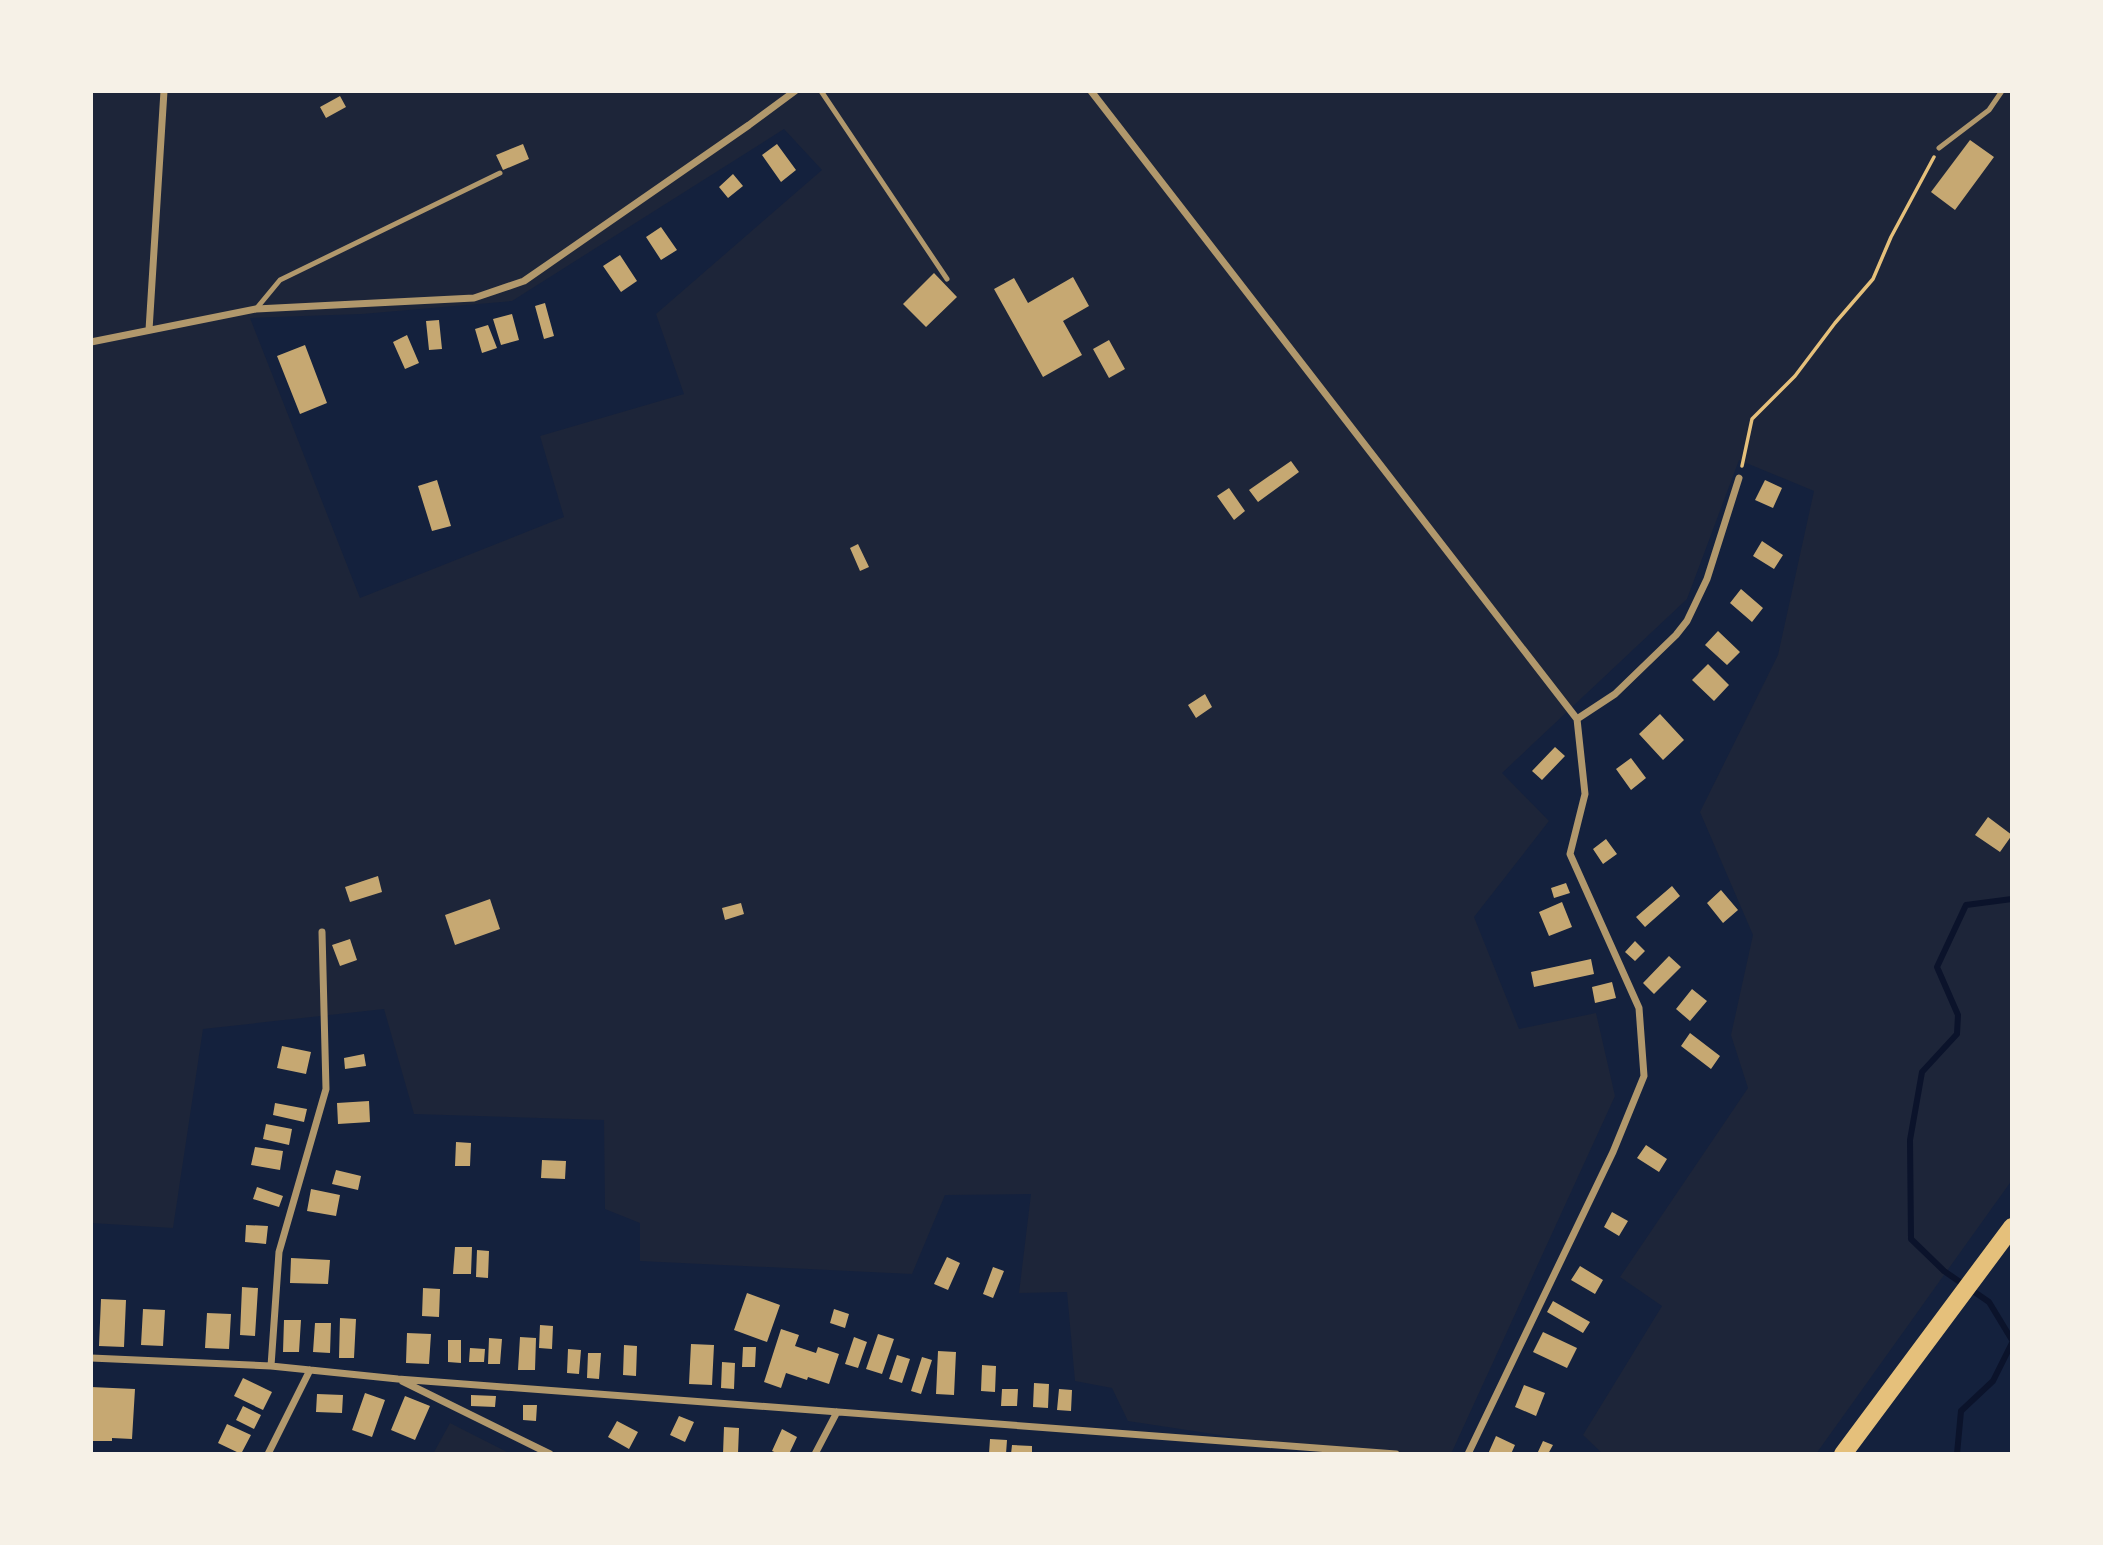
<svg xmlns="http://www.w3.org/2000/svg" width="2103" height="1545" viewBox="0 0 2103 1545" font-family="Barlow,sans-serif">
	<rect width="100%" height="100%" fill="#14213d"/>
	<path fill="#1d2539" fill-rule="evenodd" d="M91 91H2012V1180L1816 1454H1603L1583 1435 1662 1306 1620 1277 1748 1088 1731 1035 1753 935 1700 812 1778 655 1814 491 1739 460 1687 599 1502 773 1549 821 1474 917 1519 1029 1596 1013 1615 1096 1451 1454H1344L1128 1421 1112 1388 1075 1381 1067 1292 1019 1293 1031 1194 945 1195 912 1274 640 1261V1223L605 1209 604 1120 414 1114 384 1009 203 1029 173 1228 91 1223ZM784 129 822 170 656 314 684 394 540 436 564 517 360 598 250 318 362 314 512 301Z
		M450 1423 511 1454H433Z"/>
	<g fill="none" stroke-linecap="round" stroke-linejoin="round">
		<path stroke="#0b132b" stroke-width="6" d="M2012 899 1966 905 1937 967 1958 1015 1957 1034 1922 1072 1910 1140 1911 1239 1944 1271 1989 1302 2012 1340
			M1957 1454 1961 1411 1993 1381 2012 1343"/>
	</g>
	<path fill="#c6a872" d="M340 96 346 107 326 118 320 107Z
		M1970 140 1994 157 1955 210 1931 192Z
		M523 144 529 159 503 170 496 155Z
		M777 144 796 170 781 182 762 155Z
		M733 174 743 186 728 198 719 187Z
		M661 227 677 250 661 260 646 237Z
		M620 255 637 281 621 292 603 266Z
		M934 273 957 297 926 327 903 304Z
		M1073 277 1089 306 1063 321 1082 355 1043 377 994 289 1014 278 1028 303Z
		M545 303 554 336 544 339 535 306Z
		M512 314 519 340 501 345 493 319Z
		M439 320 442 349 429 350 426 321Z
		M488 325 497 348 482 353 475 329Z
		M407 335 419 363 405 369 393 342Z
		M1109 340 1125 369 1109 378 1093 349Z
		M305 345 327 403 300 414 277 356Z
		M1291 461 1299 472 1258 502 1249 490Z
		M437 480 451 526 432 531 418 486Z
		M1765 480 1782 488 1773 508 1755 500Z
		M1229 488 1245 511 1234 520 1217 496Z
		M1762 541 1783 555 1774 569 1753 556Z
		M858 544 869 567 860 571 850 548Z
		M1741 589 1763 608 1752 622 1730 603Z
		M1718 631 1740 652 1727 665 1705 645Z
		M1708 664 1729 685 1714 701 1692 680Z
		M1205 694 1212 707 1196 718 1188 705Z
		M1660 714 1684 740 1663 760 1639 734Z
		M1555 747 1565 756 1542 780 1532 771Z
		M1631 758 1646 778 1631 790 1616 769Z
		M1988 817 2012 835 2000 852 1975 835Z
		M1606 839 1617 854 1603 864 1593 849Z
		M378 876 382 892 350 902 345 887Z
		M1566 883 1570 893 1554 898 1551 888Z
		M1672 886 1680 896 1645 927 1636 917Z
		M1721 890 1738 910 1723 923 1707 903Z
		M490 899 500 929 455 945 445 915Z
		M1562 902 1572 927 1549 936 1539 912Z
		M741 903 744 914 725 920 722 908Z
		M350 939 357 960 340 966 332 945Z
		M1635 941 1645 951 1635 961 1625 952Z
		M1669 956 1681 967 1654 994 1643 983Z
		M1591 959 1594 974 1534 987 1531 972Z
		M1612 982 1616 998 1595 1003 1592 987Z
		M1692 989 1707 1001 1690 1021 1676 1009Z
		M1690 1033 1720 1056 1711 1069 1681 1046Z
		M282 1046 311 1052 306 1074 277 1068Z
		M364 1054 366 1066 345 1069 344 1058Z
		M369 1101 370 1122 338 1124 337 1103Z
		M275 1103 307 1109 304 1122 273 1115Z
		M266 1124 292 1129 289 1145 263 1139Z
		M456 1142 471 1143 470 1166H455Z
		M1646 1145 1667 1159 1659 1172 1637 1158Z
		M255 1147 283 1151 280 1170 251 1165Z
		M542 1160 566 1161 565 1179 541 1178Z
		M336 1170 361 1176 358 1190 332 1184Z
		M257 1187 283 1196 279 1207 253 1199Z
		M311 1189 340 1195 336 1216 307 1211Z
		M1612 1212 1628 1221 1619 1236 1604 1227Z
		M246 1225 268 1226 266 1244 245 1242Z
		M455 1247H472L471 1274H453Z
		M477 1250 489 1251 488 1278 476 1277Z
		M947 1257 960 1263 948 1290 934 1284Z
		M291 1258 330 1260 328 1284 290 1283Z
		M1580 1266 1603 1280 1595 1294 1571 1280Z
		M993 1267 1004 1271 993 1298 983 1294Z
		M242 1287 258 1288 255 1336 240 1335Z
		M423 1288 440 1289 439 1317 422 1316Z
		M747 1293 780 1305 767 1342 734 1330Z
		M101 1299 126 1300 124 1347 99 1346Z
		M1553 1301 1590 1322 1583 1333 1547 1312Z
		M143 1309 165 1310 163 1346 141 1345Z
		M834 1309 849 1314 845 1328 830 1323Z
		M207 1313 231 1314 229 1349 205 1348Z
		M340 1318 356 1319 354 1358H339Z
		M284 1320H301L299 1352H283Z
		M315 1323H331L330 1353 313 1352Z
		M540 1325 553 1326 552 1349 539 1348Z
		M781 1329 799 1335 795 1346 816 1353 818 1347 839 1354 829 1384 808 1377 807 1380 786 1373 781 1388 764 1382Z
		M1543 1332 1577 1348 1567 1368 1533 1352Z
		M407 1333 431 1334 429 1364 406 1363Z
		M878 1334 894 1339 882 1374 866 1369Z
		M520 1337 536 1338 535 1370H518Z
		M854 1337 867 1342 858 1368 845 1364Z
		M489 1338 502 1339 500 1364H488Z
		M448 1340H461V1363L448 1362Z
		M691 1344 714 1345 712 1385 689 1384Z
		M624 1345 637 1346 636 1376 623 1375Z
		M743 1347H756L755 1367H742Z
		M470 1348 485 1349 484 1362H469Z
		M568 1349 581 1350 579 1374 567 1373Z
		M938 1351 956 1352 954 1395 936 1394Z
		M588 1353H601L599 1379 587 1378Z
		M897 1355 910 1359 902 1383 889 1379Z
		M922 1357 932 1360 921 1394 911 1391Z
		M722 1362 735 1363 734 1389 721 1388Z
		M982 1365 996 1366 995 1392 981 1391Z
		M243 1378 272 1392 263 1410 234 1396Z
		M1034 1383 1049 1384 1048 1408 1033 1407Z
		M1524 1385 1545 1393 1536 1416 1515 1407Z
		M91 1387 135 1389 132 1439 112 1438V1441H91Z
		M1002 1389H1018L1017 1406H1001Z
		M1059 1389 1072 1390 1071 1411 1057 1410Z
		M365 1393 385 1400 372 1437 352 1430Z
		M317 1394 343 1395 342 1413 316 1412Z
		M471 1395 496 1396 495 1407 471 1406Z
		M405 1396 430 1406 415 1440 391 1430Z
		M523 1405H537L536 1421 523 1420Z
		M243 1406 261 1415 254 1429 236 1420Z
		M679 1416 694 1422 685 1442 670 1435Z
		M617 1421 638 1432 629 1449 608 1437Z
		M227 1424 251 1435 241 1454 218 1443Z
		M724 1427 739 1428 738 1454H723Z
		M782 1429 797 1437 789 1454H779L772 1451Z
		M1496 1436 1515 1445 1511 1454H1488Z
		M990 1439 1007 1440 1006 1454H989Z
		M1543 1441 1553 1445 1548 1454H1537Z
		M1012 1445 1032 1446V1454H1011Z"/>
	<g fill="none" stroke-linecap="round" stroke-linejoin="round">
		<path stroke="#e5c07b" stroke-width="3.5" d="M1742 466 1752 419 1795 376 1835 323 1873 279 1891 237 1934 157"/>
		<path stroke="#b1986c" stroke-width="5" d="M821 91 947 279
			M1939 148 1989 110 2002 91
			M256 309 280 280 500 173"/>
		<path stroke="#b1986c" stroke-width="7" d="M1091 91 1577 719 1585 794 1570 854 1639 1008 1644 1076 1613 1152 1468 1454
			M149 330 164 91
			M91 342 256 309 474 298 524 281 749 125 795 91
			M1577 719 1615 694 1676 635 1687 621 1707 579 1739 478
			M91 1358 271 1366 398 1379 1396 1454
			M271 1366 279 1252 326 1089 322 932
			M402 1381 550 1454
			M268 1454 310 1370
			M815 1454 837 1412"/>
		<path stroke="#e5c07b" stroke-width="18" d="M1843 1454 2012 1227"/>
	</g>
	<rect width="2103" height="1545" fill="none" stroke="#f6f1e7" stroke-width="186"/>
</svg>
